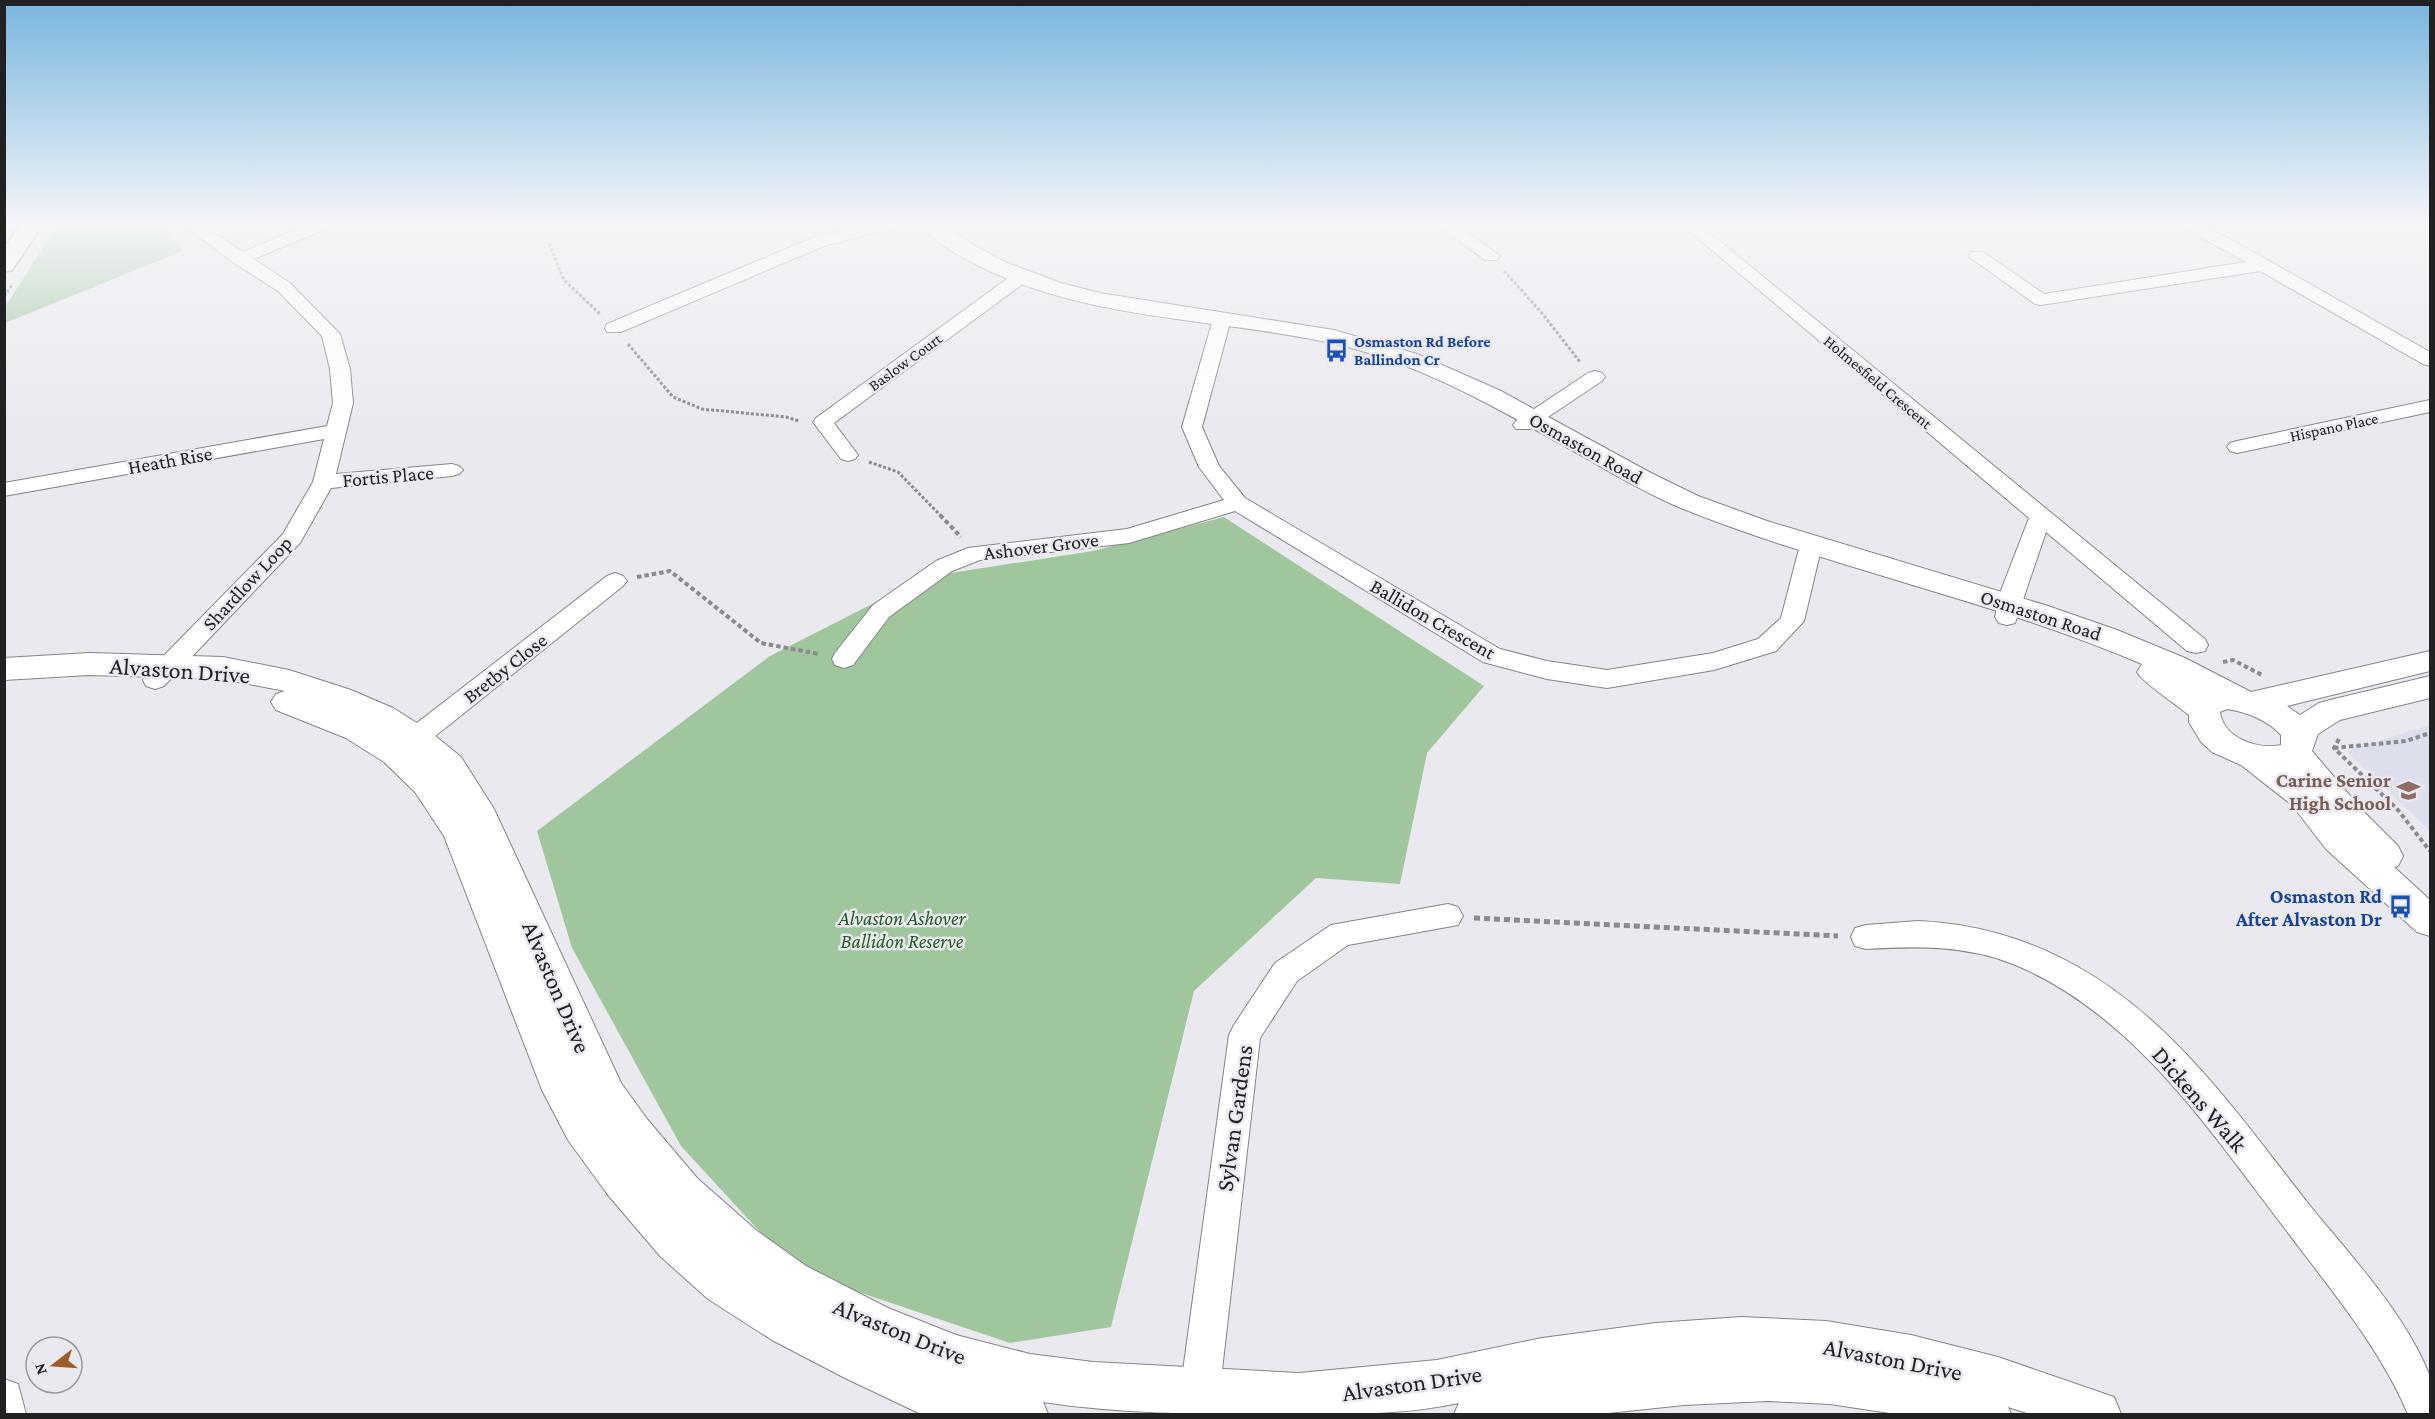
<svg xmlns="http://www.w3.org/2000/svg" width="2435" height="1419" viewBox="0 0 2435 1419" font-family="'Crimson Pro',serif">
	<rect width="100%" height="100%" fill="#e9e9ef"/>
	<path fill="#dedfec" d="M2430 725V831L2346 751Z"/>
	<path fill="#a0c69e" d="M58 224H164L183 251 5 323V307Z
		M1224 517 1484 686 1427 753 1400 884 1316 878 1194 991 1111 1327 1010 1343 796 1271 681 1146 572 948 537 831 770 656 925 577 1093 551Z"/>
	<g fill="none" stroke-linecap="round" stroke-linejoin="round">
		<defs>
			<path id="minor" d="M182 224H201L243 252 309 224H332L330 227 254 259 290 283 340 334 350 369 353 403 336 474 452 464 459 466 463 470 459 474 452 476 331 488 300 543 164 686 155 689 146 686 143 680 146 674 283 534 313 482 324 439 4 496V483L327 426 333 403 330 369 322 336 278 291 234 263Z
				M536 224H561C556 231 544 233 536 232L534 228Z
				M870 224H899L897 227 824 246 621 332H607L605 328 607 324 812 238Z
				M1437 224H1456L1500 256 1497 260H1485Z
				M1681 224H1699L2205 639 2208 645 2205 651 2196 653 2187 651 2046 532 2015 623 2007 625 1999 623 1995 617 2000 593 2029 518Z
				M2176 224H2198L2232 240 2430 352V366L2423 364 2260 271 2041 305 2035 304 1968 256 1971 252H1983L2044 294 2246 262Z
				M1021 272 1027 273 1030 277 1027 281 834 423 858 455 855 459 848 461 841 459 813 422 816 418 1015 273Z
				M1222 314 1228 315 1231 319 1202 427 1219 466 1245 498 1500 649 1547 661 1607 670 1713 653 1758 639 1781 618 1800 545 1803 540 1811 538 1819 540 1822 545 1804 621 1776 651 1714 670 1607 688 1547 679 1483 662 1235 511 1129 543 980 560 952 571 889 617 853 665 844 668 835 665 832 659 835 653 873 605 936 561 968 548 1127 529 1224 500 1199 467 1182 427 1213 319 1216 315Z
				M1595 371 1602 373 1605 377 1602 381 1530 429H1516L1513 425 1516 421 1588 373Z
				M2430 400V412L2237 453 2230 451 2227 447 2230 443 2237 441Z
				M615 573 623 576 627 581 623 586 409 757 400 760 391 757 387 750 391 743 607 576Z
				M1448 904 1458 907 1463 916 1458 925 1348 945 1297 981 1260 1038 1217 1414H1179L1180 1393 1229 1035 1234 1025 1275 963 1331 925Z
				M1918 921C1973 923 2029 939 2078 967 2176 1022 2243 1121 2311 1207 2352 1257 2405 1314 2429 1374 2434 1385 2430 1403 2430 1414H2408C2379 1346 2330 1289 2286 1230 2210 1131 2133 1013 2013 964 1965 945 1916 946 1866 949L1855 946 1851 937 1855 928 1866 925Z
				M4 1379 18 1384 26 1414H4Z"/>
			<path id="tertiary" d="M920 224H943L975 246 1005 262 1061 283 1100 293 1334 330 1417 354 1499 390 1651 473 1698 496 1767 521 2048 606 2117 630 2185 658 2251 692 2430 651V671L2287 706 2300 715 2319 703 2330 700 2430 676V698L2340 720 2318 734 2312 751 2363 811 2398 846 2403 856 2398 866 2394 867 2430 900V936L2417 932 2326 849 2292 805 2241 765 2212 752 2201 742 2189 722V715C2177 705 2142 682 2137 672L2142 664C1993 600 1832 569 1681 508 1647 494 1614 474 1582 456 1502 411 1422 363 1331 343 1211 317 1084 321 973 263 954 253 933 241 920 224ZM2227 709C2246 712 2268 720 2281 735V745C2258 750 2223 738 2220 712Z
				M89 653 223 657 289 670 351 690 393 708 428 730 461 757 494 809 621 1083 647 1119 697 1178 757 1231 806 1266 888 1308 956 1335 1030 1354 1093 1362 1299 1373 1437 1360 1542 1338 1656 1323 1741 1317 1826 1321 1911 1335 1998 1357 2114 1397 2121 1414H2030L2008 1407 2011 1414H1896L1830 1404 1767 1401 1684 1405 1599 1414H1454L1459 1403C1399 1416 1337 1414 1276 1414 1198 1414 1121 1414 1043 1402L1048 1414H921L845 1378 772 1340 708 1299 660 1256 608 1195 568 1140 542 1090 444 836 415 792 384 762 346 738 276 710 271 702 276 694 285 691 223 679 89 675 4 680V658Z"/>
			<path id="primary" d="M21 224H43L12 270 4 272V248Z"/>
		</defs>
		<use href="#minor" stroke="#848489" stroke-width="2"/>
		<use href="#tertiary" stroke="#848489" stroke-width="2"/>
		<use href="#primary" stroke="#848489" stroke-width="3"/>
		<path stroke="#8a8b8f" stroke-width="3" stroke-dasharray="3 2" stroke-linecap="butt" d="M549 244 564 280 600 314
			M1504 271 1541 312 1580 362
			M4 296 12 285
			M628 344 673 397 702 409 786 417 799 421
			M869 462 898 472 941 516"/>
		<path stroke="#8a8b8f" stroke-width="4" stroke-dasharray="4.5 3" stroke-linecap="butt" d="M940 515 961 537
			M637 577 670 571 761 643 819 654
			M2223 662 2233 660 2262 675
			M2339 739 2334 748 2398 810 2430 851
			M2334 748 2406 741 2430 733"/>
		<path stroke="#8a8b8f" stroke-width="5" stroke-dasharray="6 4" stroke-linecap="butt" d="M1474 918 1838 936"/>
		<use href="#minor" fill="#fff" fill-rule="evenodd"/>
		<use href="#tertiary" fill="#fff" fill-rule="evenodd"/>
		<use href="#primary" fill="#fff" fill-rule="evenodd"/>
	</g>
	<linearGradient id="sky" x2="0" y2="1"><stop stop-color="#78b5de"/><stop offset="0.53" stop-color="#f5f5f8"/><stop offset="1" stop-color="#f5f5f8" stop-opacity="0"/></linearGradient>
	<rect width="2435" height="423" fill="url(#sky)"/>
	<defs>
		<symbol id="bus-bare" viewBox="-9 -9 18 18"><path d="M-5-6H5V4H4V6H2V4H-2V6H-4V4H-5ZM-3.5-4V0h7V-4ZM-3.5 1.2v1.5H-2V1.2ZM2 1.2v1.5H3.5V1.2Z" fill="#1a4fb4" stroke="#e9e9ef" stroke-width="2.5" paint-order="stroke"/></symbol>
		<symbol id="school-bare" viewBox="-9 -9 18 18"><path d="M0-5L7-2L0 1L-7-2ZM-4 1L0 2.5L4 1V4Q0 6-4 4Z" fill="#8d6e63" stroke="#e9e9ef" stroke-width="2.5" paint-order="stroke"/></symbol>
	</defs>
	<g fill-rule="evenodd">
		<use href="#bus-bare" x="1320" y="334" width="33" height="33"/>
		<use href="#school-bare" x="2392" y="774" width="33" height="33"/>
		<use href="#bus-bare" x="2384" y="890" width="33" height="33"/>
	</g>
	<g text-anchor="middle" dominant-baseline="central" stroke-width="5" stroke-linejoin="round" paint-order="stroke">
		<g font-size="16" font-weight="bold" fill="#164399" stroke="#e9e9ef" text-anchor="start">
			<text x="1354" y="341">Osmaston Rd Before<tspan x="1354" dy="18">Ballindon Cr</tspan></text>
		</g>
		<g font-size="16" fill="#202123" stroke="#e9e9ef">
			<text transform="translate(905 362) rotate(-36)">Baslow Court</text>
			<text transform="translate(1878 382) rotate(40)">Holmesfield Crescent</text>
			<text transform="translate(2334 427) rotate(-12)">Hispano Place</text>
		</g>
		<g font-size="20" fill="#202123" stroke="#e9e9ef">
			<text transform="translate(1586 448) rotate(29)">Osmaston Road</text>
			<text transform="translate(170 460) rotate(-10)">Heath Rise</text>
			<text transform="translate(388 476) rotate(-5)">Fortis Place</text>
			<text transform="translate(1041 546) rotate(-7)">Ashover Grove</text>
			<text transform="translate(247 583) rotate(-47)">Shardlow Loop</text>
			<text transform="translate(2041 615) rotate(18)">Osmaston Road</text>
			<text transform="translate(1433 619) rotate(30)">Ballidon Crescent</text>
			<text transform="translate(505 668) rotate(-38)">Bretby Close</text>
		</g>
		<g font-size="20" font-weight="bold" fill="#785e54" stroke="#e9e9ef" text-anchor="end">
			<text x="2391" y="780">Carine Senior<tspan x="2391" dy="23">High School</tspan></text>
		</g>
		<g font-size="20" font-weight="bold" fill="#164399" stroke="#e9e9ef" text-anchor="end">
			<text x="2382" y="896">Osmaston Rd<tspan x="2382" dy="23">After Alvaston Dr</tspan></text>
		</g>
		<g font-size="20" font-style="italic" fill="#255f25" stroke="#e9e9ef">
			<text x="902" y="918">Alvaston Ashover<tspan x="902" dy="23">Ballidon Reserve</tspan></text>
		</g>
		<g font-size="24" fill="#202123" stroke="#e9e9ef">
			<text transform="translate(180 670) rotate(4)">Alvaston Drive</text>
			<text transform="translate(557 987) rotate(67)">Alvaston Drive</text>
			<text transform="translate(2200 1099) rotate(49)">Dickens Walk</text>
			<text transform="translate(1234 1118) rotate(-82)">Sylvan Gardens</text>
			<text transform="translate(900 1331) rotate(22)">Alvaston Drive</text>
			<text transform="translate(1893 1359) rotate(11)">Alvaston Drive</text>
			<text transform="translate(1412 1383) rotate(-8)">Alvaston Drive</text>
		</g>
	</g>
	<rect width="2435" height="1419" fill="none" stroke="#202123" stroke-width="12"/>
	<g transform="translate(54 1365) rotate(253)"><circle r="28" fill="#e9e9ef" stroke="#99999d" stroke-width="1.5"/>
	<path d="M0-4.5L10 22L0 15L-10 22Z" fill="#9e5c28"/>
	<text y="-9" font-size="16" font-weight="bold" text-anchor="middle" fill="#202123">N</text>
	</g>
</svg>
